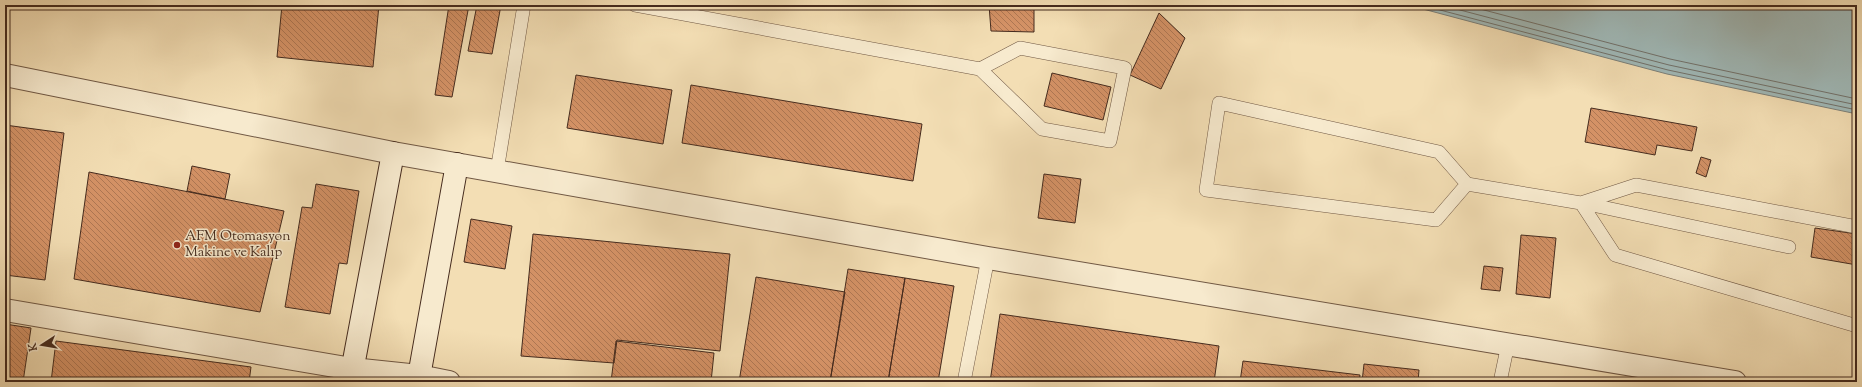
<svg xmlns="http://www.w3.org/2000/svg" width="1862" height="387" viewBox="0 0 1862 387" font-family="'Sorts Mill Goudy',serif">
	<defs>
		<pattern id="building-back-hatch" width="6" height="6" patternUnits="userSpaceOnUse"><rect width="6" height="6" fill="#d49266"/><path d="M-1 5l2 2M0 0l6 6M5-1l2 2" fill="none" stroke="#ae7753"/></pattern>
	</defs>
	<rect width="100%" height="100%" fill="#f3deb4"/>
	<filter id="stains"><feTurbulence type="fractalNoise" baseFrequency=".005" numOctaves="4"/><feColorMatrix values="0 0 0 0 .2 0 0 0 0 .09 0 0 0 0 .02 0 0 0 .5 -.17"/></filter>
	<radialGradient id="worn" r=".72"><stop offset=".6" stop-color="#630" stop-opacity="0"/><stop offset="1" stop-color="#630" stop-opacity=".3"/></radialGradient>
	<path fill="#a0b9b8" stroke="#7c807a" d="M1408 5H1857V114L1667 74Z"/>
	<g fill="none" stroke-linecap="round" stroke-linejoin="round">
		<path stroke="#72726b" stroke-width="1" d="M1421 5 1668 70 1857 110
			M1441 5 1669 65 1857 105
			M1465 5 1670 59 1857 99"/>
	</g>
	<path fill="url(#building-back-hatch)" stroke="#452b1e" d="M282 5H379L373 67 277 57Z
		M449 5H469L452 97 435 95Z
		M477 5H501L492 54 468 51Z
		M989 5H1034V32L991 31Z
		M1159 13 1185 38 1161 89 1130 75Z
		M1052 73 1111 87 1103 120 1044 106Z
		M576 75 672 90 663 144 567 128Z
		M691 85 922 124 913 181 682 143Z
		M1591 108 1697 127 1692 151 1657 145 1655 155 1585 142Z
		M5 125 64 133 45 280 5 275Z
		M1701 157 1711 160 1706 177 1696 173Z
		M192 166 230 174 225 199 187 191Z
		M89 172 284 211 260 312 74 279Z
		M1044 174 1081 179 1075 223 1038 218Z
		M316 184 359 191 347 264 339 263 330 314 285 307 302 207 312 208Z
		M471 219 512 226 505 269 464 262Z
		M1815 228 1857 234V265L1811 257Z
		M533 234 730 254 720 351 617 340 614 363 521 356Z
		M1521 235 1556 238 1550 298 1516 294Z
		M1484 266 1503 268 1500 291 1481 289Z
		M848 269 905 278 888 382H830Z
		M756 277 845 292 830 382H739Z
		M905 278 954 286 938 382H888Z
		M1000 314 1219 346 1214 382H990Z
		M5 324 31 328 23 382H5Z
		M56 341 251 367 249 382H51Z
		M616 341 714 353 711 382H611Z
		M1243 361 1360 375 1359 382H1240Z
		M1364 364 1419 370 1418 382H1362Z
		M253 379 274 382H252Z"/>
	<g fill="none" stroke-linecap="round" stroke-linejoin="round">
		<defs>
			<path id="lane" d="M635 5 980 69 1042 129 1110 141 1125 68 1020 48 980 69
				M497 171 524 5
				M1467 184 1436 220 1206 190 1219 103 1439 152 1467 184 1581 203 1615 255 1857 326
				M1581 203 1636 185 1857 227
				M1583 203 1789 247
				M964 382 988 258
				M1500 382 1508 344"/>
			<path id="street" d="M5 75 393 153 988 258 1735 382
				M5 310 352 369 419 376 449 382"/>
			<path id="secondary" d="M350 382 393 153
				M418 382 457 164"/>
		</defs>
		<use href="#lane" stroke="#705844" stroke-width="14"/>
		<use href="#street" stroke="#705844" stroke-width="24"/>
		<use href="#secondary" stroke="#452b1e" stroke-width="24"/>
		<use href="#lane" stroke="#f7eace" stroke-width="13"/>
		<use href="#street" stroke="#f7eace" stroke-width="22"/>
		<use href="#secondary" stroke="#f7eace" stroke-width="22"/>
	</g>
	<circle fill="#8f2418" stroke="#f7eace" stroke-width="1.5" cx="177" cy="245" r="4"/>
	<g text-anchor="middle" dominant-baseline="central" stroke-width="3" stroke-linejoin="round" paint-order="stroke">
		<g font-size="14" fill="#452b1e" stroke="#f7eace" text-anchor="start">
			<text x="185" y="237">AFM Otomasyon<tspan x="185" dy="16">Makine ve Kalıp</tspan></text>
		</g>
	</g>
	<rect width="1862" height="387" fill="none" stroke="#f3deb4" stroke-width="20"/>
	<rect x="6" y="6" width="1850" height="375" fill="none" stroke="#452b1e" stroke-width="2"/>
	<rect x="10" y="10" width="1842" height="367" fill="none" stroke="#452b1e"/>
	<g transform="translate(42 345) rotate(258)" stroke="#f7eace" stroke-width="3" paint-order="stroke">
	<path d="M0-3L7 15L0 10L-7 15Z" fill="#452b1e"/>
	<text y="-6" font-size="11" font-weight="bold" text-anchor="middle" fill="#452b1e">K</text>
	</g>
	<rect width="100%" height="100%" filter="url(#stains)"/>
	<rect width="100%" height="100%" fill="url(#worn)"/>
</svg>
